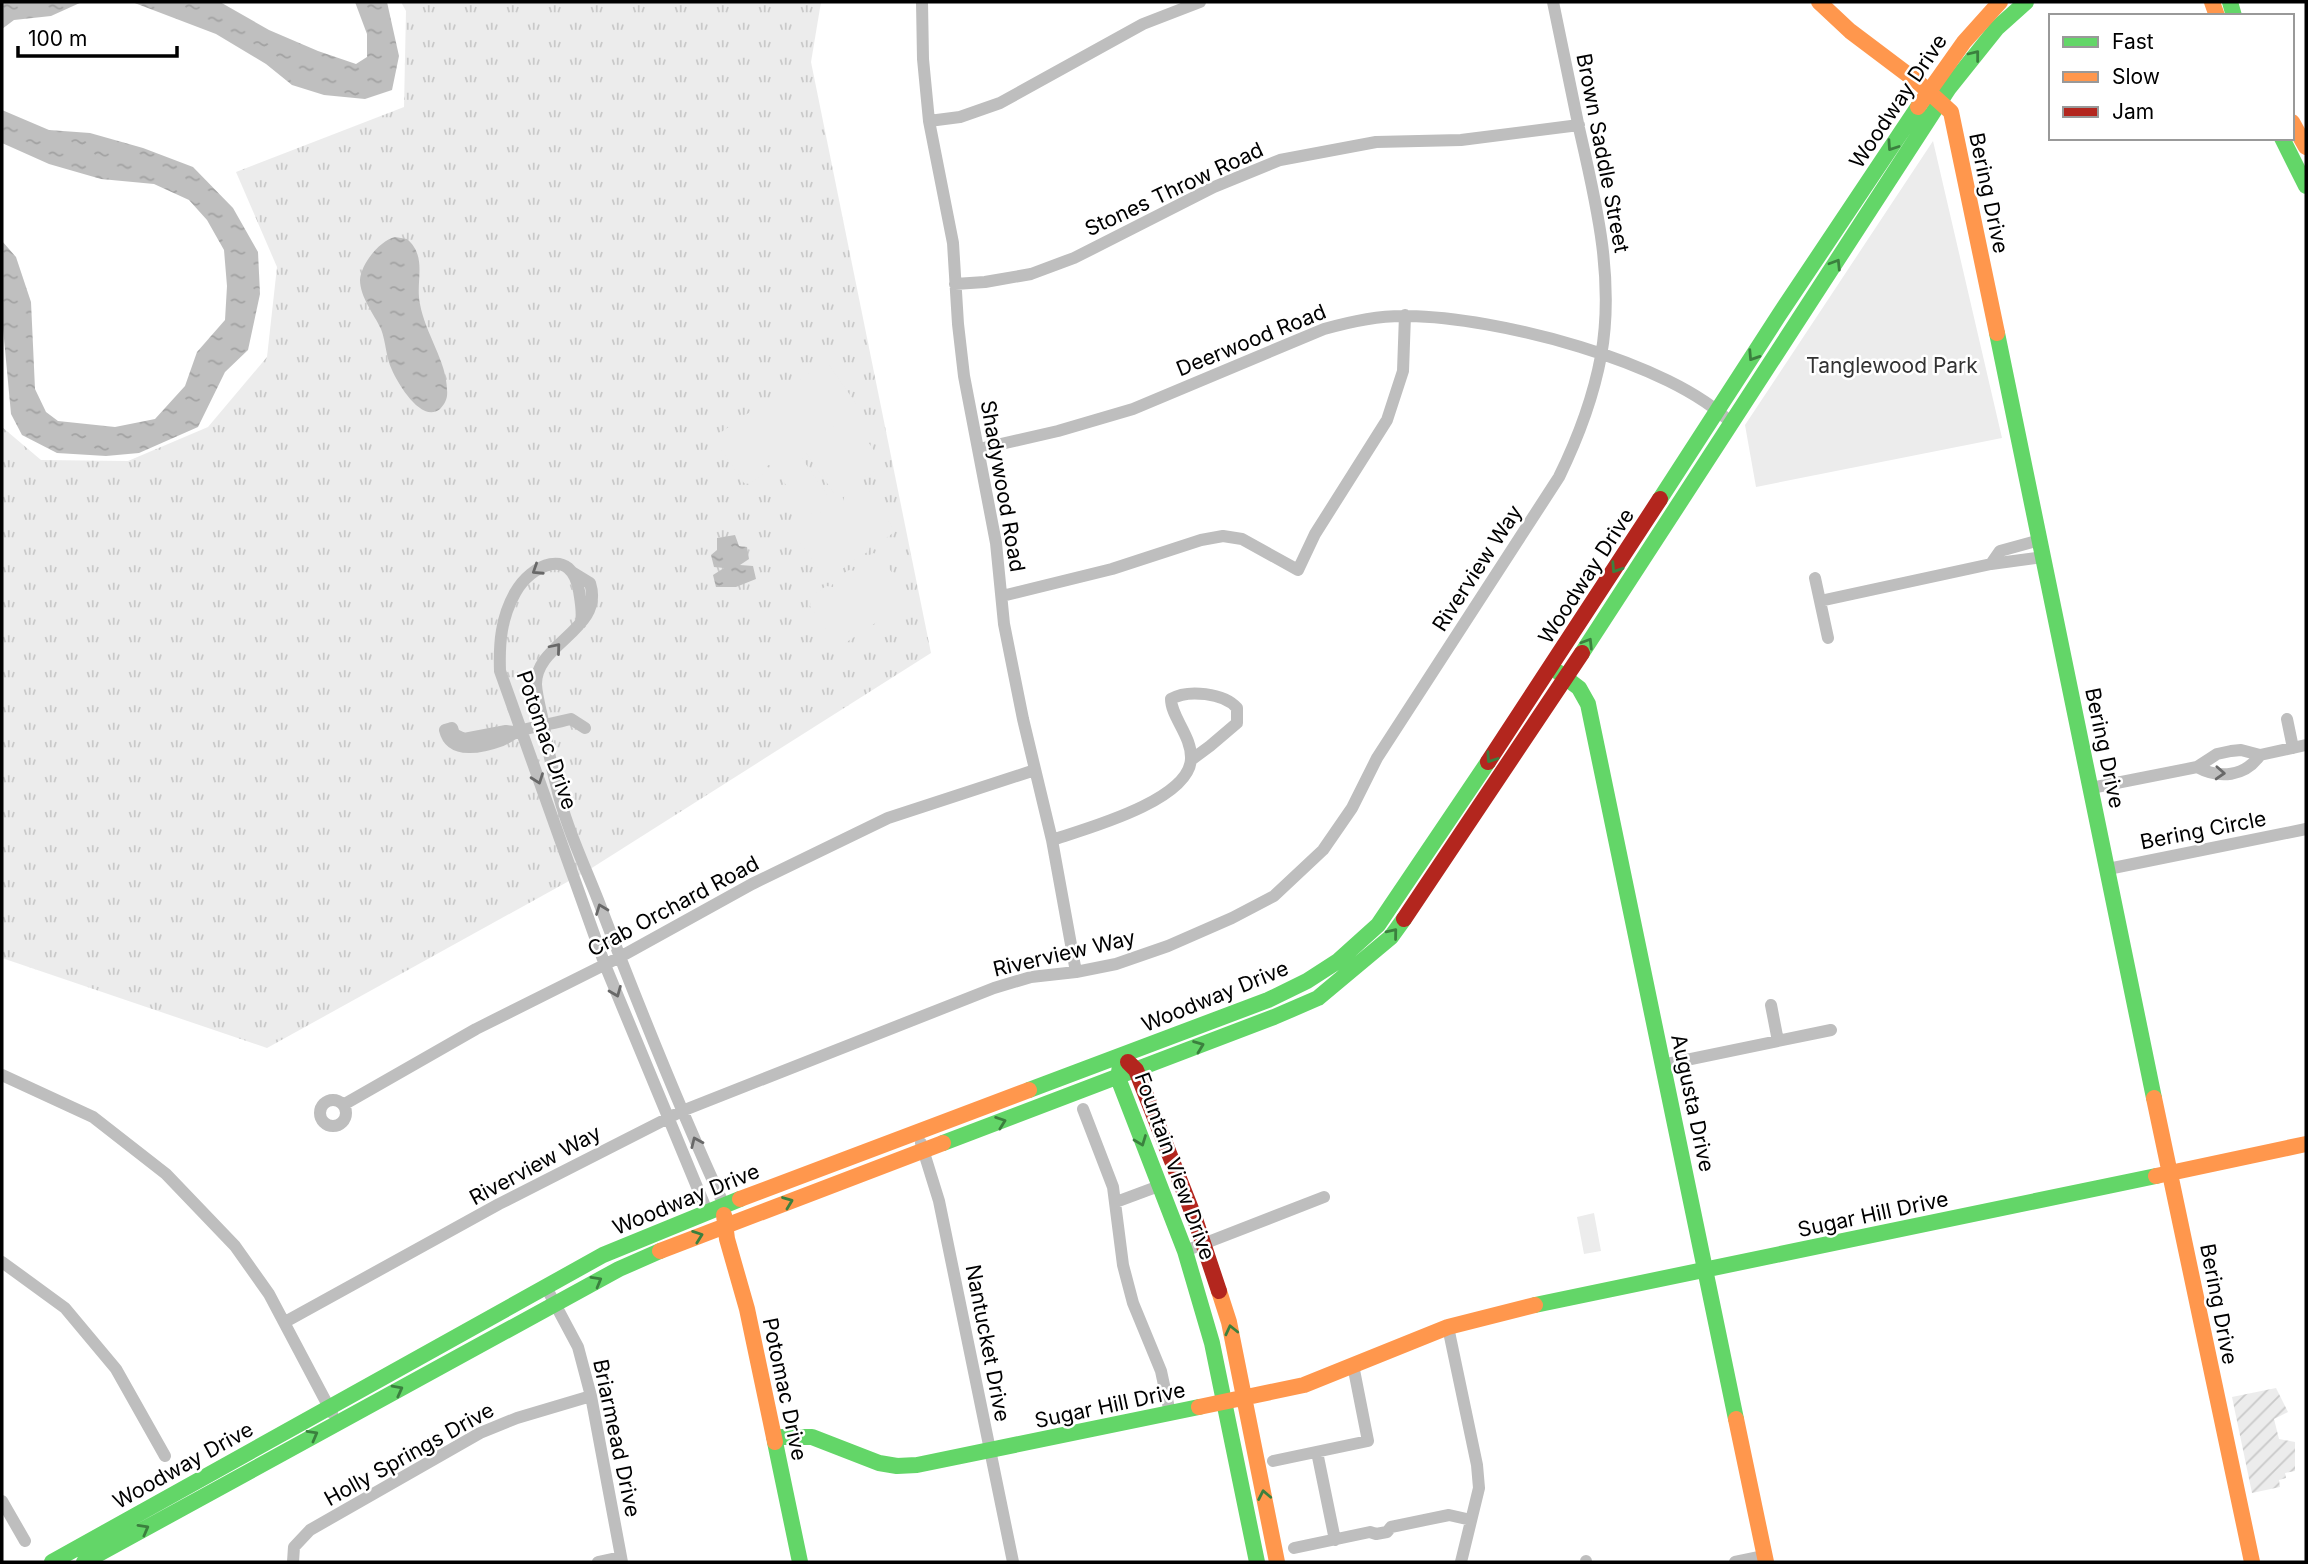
<svg xmlns="http://www.w3.org/2000/svg" width="2308" height="1564" viewBox="0 0 2308 1564" font-family="Inter,sans-serif">
	<defs>
		<pattern id="grass-tufts" width="24" height="20" patternUnits="userSpaceOnUse" patternTransform="scale(1.75)"><rect width="24" height="20" fill="#ececec"/><path d="M3 7l-1-3M5 7V3M7 7l1-3M15 17l-1-3M17 17v-4M19 17l1-3" fill="none" stroke="#c9c9c9"/></pattern>
		<pattern id="garden-furrows" width="10" height="10" patternUnits="userSpaceOnUse" patternTransform="scale(1.75)"><rect width="10" height="10" fill="#ececec"/><path d="M-1 1l2-2M0 10L10 0M9 11l2-2" fill="none" stroke="#c9c9c9"/></pattern>
		<pattern id="water-ripples" width="26" height="14" patternUnits="userSpaceOnUse" patternTransform="scale(1.75)"><rect width="26" height="14" fill="#bfbfbf"/><path d="M2 4q2-2 4 0t4 0M15 11q2-2 4 0t4 0" fill="none" stroke="#a2a2a2"/></pattern>
	</defs>
	<rect width="100%" height="100%" fill="#fff"/>
	<path fill="url(#grass-tufts)" d="M401 2H821L811 62 931 653 587 871 267 1048 2 958V427L41 460 128 461 208 427 267 357 277 267 236 172 404 107 406 11Z"/>
	<path fill="#ececec" d="M1933 141 2002 438 1756 487 1745 425Z
		M823 364 829 365 857 405 855 411 819 436 812 435 810 442 774 466 767 465 766 472 749 484 744 483 716 442 717 435 733 424 740 425 741 418 779 393 785 395 786 389Z
		M848 419 854 421 881 461 880 468 864 478 857 477 856 483 840 494 834 493 806 453 808 446 824 435 830 436 832 430Z
		M795 455 801 457 828 496 827 503 811 514 804 512 778 473 779 466Z
		M860 486 867 487 893 528V533L877 545 870 544 869 551 853 561 846 560 845 567 829 578 823 576 795 535 796 529 812 518 819 519 820 513 836 502 843 504 844 497Z
		M873 553 880 555 907 595 906 602 890 613 884 611 882 618 867 629 860 627 859 634 842 645 836 644 810 606 811 597 826 586 833 587 834 580 849 570 856 571 857 564Z
		M1594 1213 1601 1251 1584 1254 1577 1217Z"/>
	<path fill="url(#garden-furrows)" d="M2276 1388 2288 1412 2274 1419 2279 1439 2295 1442V1471L2285 1473 2286 1478 2279 1480 2280 1487 2252 1493 2232 1397Z"/>
	<path fill="url(#water-ripples)" d="M2 2H82L51 16 14 20 2 29Z
		M132 2H220L269 30 318 51 356 64 367 57V34L355 2H387L399 56 392 90 365 99 324 95 292 85 266 64 216 34Z
		M2 110 49 130 90 133 143 148 193 167 233 208 258 252 260 294 248 350 225 372 198 427 139 453 106 456 57 453 22 435 11 414 2 317V241L16 257 31 302 35 389 46 412 58 421 115 427 155 419 185 386 197 352 225 320 227 286 224 250 207 220 189 200 154 184 101 179 49 164 2 143Z
		M395 237 407 239C428 257 415 281 420 304 425 333 447 362 447 390 448 398 445 404 440 409 422 424 398 384 392 370 386 358 386 342 381 329 374 314 360 297 360 280 361 264 379 241 395 237Z
		M735 535 739 546 747 547 749 559 740 565 753 566 756 579 736 587H716L713 575 724 568 714 567 711 555 717 550V538Z"/>
	<g fill="none" stroke-linecap="round" stroke-linejoin="round">
		<path stroke="#bebebe" stroke-width="12" d="M922 2 923 59 929 121 953 243 958 324 964 376 996 543 1004 624 1023 719 1052 840 1076 972
			M929 121 960 117 1000 103 1143 24 1200 2
			M955 284 985 282 1031 274 1074 258 1214 187 1280 160 1376 142 1461 140 1579 125
			M979 449 1058 431 1133 409 1324 329C1352 321 1379 315 1408 316 1495 317 1671 361 1732 424
			M1991 564 2000 551 2040 540
			M572 572 590 583C605 630 535 643 536 685 537 699 542 714 544 727 548 746 551 766 556 784 565 824 583 862 598 900 637 1002 678 1105 724 1205
			M1815 578 1828 638
			M1002 596 1112 569 1201 540 1223 536 1242 539 1298 570 1315 534 1387 420 1403 371 1405 315
			M1820 601 1991 564 2043 557
			M581 623C583 612 581 603 579 591 572 546 531 564 515 593 501 618 499 643 500 671L605 965 707 1211
			M2287 719 2293 748
			M514 732 506 731 464 739 454 734 452 728 445 730C451 755 483 747 502 740 509 737 514 732 522 730 538 726 555 723 571 719L585 728
			M2260 755C2245 777 2219 779 2197 767L2217 754 2231 751 2241 750 2260 755 2306 745
			M2091 788 2197 767
			M1052 840C1085 829 1189 801 1191 759 1192 736 1171 717 1171 699 1188 689 1224 693 1237 708V723L1210 746 1191 760
			M2108 869 2306 829
			M1771 1005 1778 1041
			M1662 1065 1831 1030
			M2 1075 93 1117 166 1174 235 1246 269 1294 332 1413
			M320 1113a13 13 0 1 1 26 0a13 13 0 1 1-26 0Z
			M343 1105 476 1029 620 957 752 884 888 818 1035 770
			M1083 1109 1113 1187 1123 1265 1133 1303 1161 1371 1170 1413
			M921 1143 939 1201 1013 1562
			M1116 1202 1159 1186
			M1185 1251 1324 1197
			M2 1262 65 1308 116 1369 165 1456
			M546 1287 578 1347 591 1396 622 1562
			M285 1322 499 1204 682 1111 994 988 1031 977 1076 972 1116 964 1168 946 1232 918 1274 896 1323 850 1352 808 1377 758 1559 477C1578 438 1593 399 1601 356 1615 279 1596 202 1579 128 1570 86 1562 44 1553 2
			M1448 1327 1477 1465 1479 1488 1461 1562
			M1317 1452 1335 1540
			M1273 1461 1368 1441 1353 1365
			M2 1501 25 1541
			M1294 1548 1370 1532 1376 1534 1387 1532 1391 1527 1449 1515 1471 1520
			M1586 1561V1562
			M293 1562 294 1547 310 1530 480 1433 517 1418 591 1396
			M598 1562 621 1557
			M1735 1562 1764 1556"/>
		<path stroke="#63d668" stroke-width="16" d="M2230 2 2234 16
			M2282 138 2306 186
			M1997 333 2154 1098
			M1660 499 1779 315 1918 107
			M1582 653 1949 88 1997 28 2026 2
			M1558 672 1579 688 1588 704 1736 1419
			M1120 1066 1118 1078 1185 1251 1212 1343 1257 1562
			M1029 1090 1268 1000 1307 981 1338 961 1378 925 1488 762
			M943 1143 1274 1017 1318 998 1391 937 1404 919
			M1535 1305 2156 1176
			M774 1437H812L879 1463 897 1466 917 1465 1199 1407
			M775 1442 800 1562
			M52 1562 603 1255 740 1199
			M84 1562 619 1269 660 1251"/>
		<path stroke="#ff974d" stroke-width="16" d="M1819 2 1850 31 1919 83 1951 112 1997 333
			M2212 2 2217 16
			M1918 107 1964 42 2000 2
			M2292 122 2306 147
			M2154 1098 2252 1562
			M2156 1176 2306 1144
			M740 1199 1029 1090
			M724 1215 727 1239 747 1309 775 1442
			M660 1251 943 1143
			M1219 1291 1229 1322 1277 1562
			M1199 1407 1304 1385 1448 1327 1535 1305
			M1736 1419 1766 1562"/>
		<path stroke="#b3261e" stroke-width="16" d="M1488 762 1660 499
			M1404 919 1582 653
			M1128 1062 1136 1070 1195 1219 1219 1291"/>
	</g>
	<defs><path id="oneway-chevron" d="M-2-3.5L2.5 0L-2 3.5" fill="none" stroke-width="1.6" stroke-linecap="round" stroke-linejoin="round" transform="scale(1.75)"/></defs>
	<g stroke="#3b803e">
		<use href="#oneway-chevron" transform="translate(1975 55) rotate(-52)"/>
		<use href="#oneway-chevron" transform="translate(1892 146) rotate(124)"/>
		<use href="#oneway-chevron" transform="translate(1836 264) rotate(-58)"/>
		<use href="#oneway-chevron" transform="translate(1753 356) rotate(123)"/>
		<use href="#oneway-chevron" transform="translate(1616 568) rotate(123)"/>
		<use href="#oneway-chevron" transform="translate(1588 643) rotate(-58)"/>
		<use href="#oneway-chevron" transform="translate(1491 758) rotate(124)"/>
		<use href="#oneway-chevron" transform="translate(1393 933) rotate(-51)"/>
		<use href="#oneway-chevron" transform="translate(1199 1046) rotate(-21)"/>
		<use href="#oneway-chevron" transform="translate(1001 1122) rotate(-20)"/>
		<use href="#oneway-chevron" transform="translate(1141 1141) rotate(69)"/>
		<use href="#oneway-chevron" transform="translate(788 1202) rotate(-21)"/>
		<use href="#oneway-chevron" transform="translate(698 1236) rotate(-20)"/>
		<use href="#oneway-chevron" transform="translate(597 1281) rotate(-30)"/>
		<use href="#oneway-chevron" transform="translate(1231 1330) rotate(-103)"/>
		<use href="#oneway-chevron" transform="translate(398 1390) rotate(-28)"/>
		<use href="#oneway-chevron" transform="translate(313 1435) rotate(-29)"/>
		<use href="#oneway-chevron" transform="translate(1264 1495) rotate(-101)"/>
		<use href="#oneway-chevron" transform="translate(144 1529) rotate(-29)"/>
	</g>
	<g stroke="#686868">
		<use href="#oneway-chevron" transform="translate(537 570) rotate(147)"/>
		<use href="#oneway-chevron" transform="translate(556 648) rotate(-50)"/>
		<use href="#oneway-chevron" transform="translate(2220 773) rotate(3)"/>
		<use href="#oneway-chevron" transform="translate(538 779) rotate(70)"/>
		<use href="#oneway-chevron" transform="translate(601 909) rotate(-111)"/>
		<use href="#oneway-chevron" transform="translate(616 992) rotate(68)"/>
		<use href="#oneway-chevron" transform="translate(696 1142) rotate(-114)"/>
	</g>
	<g text-anchor="middle" dominant-baseline="central" stroke-width="5" stroke-linejoin="round" paint-order="stroke">
		<g font-size="21" fill="#000" stroke="#fff">
			<text transform="translate(1898 101) rotate(-56)">Woodway Drive</text>
			<text transform="translate(1603 153) rotate(79)">Brown Saddle Street</text>
			<text transform="translate(1174 189) rotate(-25)">Stones Throw Road</text>
			<text transform="translate(1989 193) rotate(78)">Bering Drive</text>
			<text transform="translate(1251 340) rotate(-22)">Deerwood Road</text>
			<text transform="translate(1003 486) rotate(80)">Shadywood Road</text>
			<text transform="translate(1477 568) rotate(-57)">Riverview Way</text>
			<text transform="translate(1586 576) rotate(-57)">Woodway Drive</text>
			<text transform="translate(547 740) rotate(71)">Potomac Drive</text>
			<text transform="translate(2105 748) rotate(78)">Bering Drive</text>
			<text transform="translate(2203 830) rotate(-11)">Bering Circle</text>
			<text transform="translate(673 906) rotate(-28)">Crab Orchard Road</text>
			<text transform="translate(1064 953) rotate(-13)">Riverview Way</text>
			<text transform="translate(1215 996) rotate(-22)">Woodway Drive</text>
			<text transform="translate(1693 1103) rotate(78)">Augusta Drive</text>
			<text transform="translate(535 1165) rotate(-28)">Riverview Way</text>
			<text transform="translate(1175 1166) rotate(70)">Fountain View Drive</text>
			<text transform="translate(686 1199) rotate(-22)">Woodway Drive</text>
			<text transform="translate(1873 1214) rotate(-12)">Sugar Hill Drive</text>
			<text transform="translate(2219 1304) rotate(79)">Bering Drive</text>
			<text transform="translate(988 1343) rotate(79)">Nantucket Drive</text>
			<text transform="translate(785 1389) rotate(78)">Potomac Drive</text>
			<text transform="translate(1110 1405) rotate(-12)">Sugar Hill Drive</text>
			<text transform="translate(617 1438) rotate(78)">Briarmead Drive</text>
			<text transform="translate(409 1454) rotate(-29)">Holly Springs Drive</text>
			<text transform="translate(183 1465) rotate(-29)">Woodway Drive</text>
		</g>
		<g font-size="21" fill="#333" stroke="#fff">
			<text x="1892" y="365">Tanglewood Park</text>
		</g>
	</g>
	<rect width="2308" height="1564" fill="none" stroke="#000000" stroke-width="7"/>
	<rect x="2049" y="14" width="245" height="126" fill="#ffffff" stroke="#999999" stroke-width="2"/>
	<rect x="2063" y="37" width="35" height="10" fill="#63d668" stroke="#999999" stroke-width="2"/>
	<text x="2112" y="49" font-size="21" fill="#000000">Fast</text>
	<rect x="2063" y="72" width="35" height="10" fill="#ff974d" stroke="#999999" stroke-width="2"/>
	<text x="2112" y="84" font-size="21" fill="#000000">Slow</text>
	<rect x="2063" y="107" width="35" height="10" fill="#b3261e" stroke="#999999" stroke-width="2"/>
	<text x="2112" y="119" font-size="21" fill="#000000">Jam</text>
	<path d="M18 46v10h159v-10" fill="none" stroke="#000000" stroke-width="3.5"/>
	<text x="28" y="46" font-size="21" fill="#000000" stroke="#ffffff" stroke-width="5" paint-order="stroke">100 m</text>
</svg>
